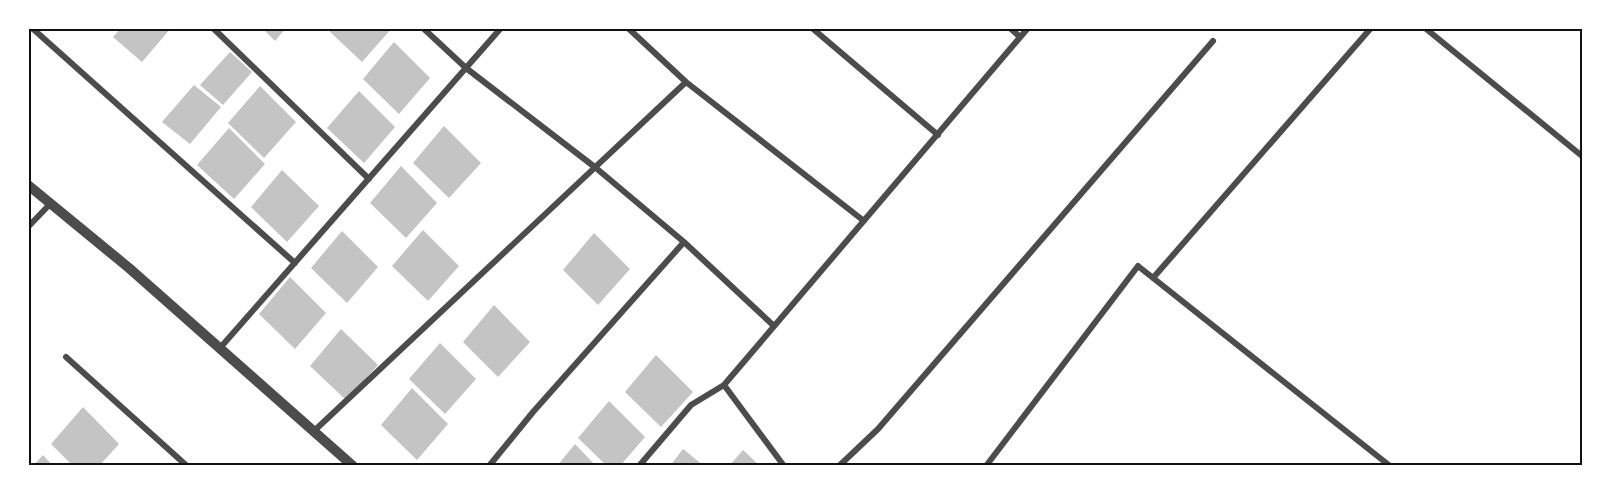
<svg xmlns="http://www.w3.org/2000/svg" width="1611" height="494" viewBox="0 0 1611 494" font-family="'Archivo Narrow',sans-serif">
	<rect width="100%" height="100%" fill="#fff"/>
	<path fill="#c4c4c4" d="M121 28H171L142 62 113 37Z
		M262 28H286L275 41Z
		M326 28H392L362 62Z
		M394 42 430 78 399 114 363 79Z
		M230 52 252 72 223 105 200 85Z
		M194 85 221 107 190 144 162 122Z
		M260 86 296 122 264 158 228 123Z
		M359 91 395 127 364 163 327 128Z
		M444 126 481 163 449 198 413 163Z
		M229 128 265 164 234 199 197 165Z
		M401 166 437 203 406 238 370 203Z
		M282 170 319 206 287 242 251 207Z
		M423 230 459 266 428 301 392 266Z
		M342 231 378 267 347 303 311 268Z
		M594 233 630 269 598 305 563 270Z
		M290 277 326 313 295 349 259 314Z
		M494 305 530 342 498 377 463 342Z
		M341 329 378 365 346 400 310 366Z
		M440 343 476 379 445 414 409 379Z
		M656 355 693 392 661 427 625 392Z
		M412 388 448 424 417 460 381 425Z
		M609 401 645 437 620 466H607L578 438Z
		M83 407 119 444 99 466H73L51 444Z
		M575 444 596 466H557Z
		M683 449 704 466H670Z
		M743 450 760 466H729Z
		M43 455 53 466H33Z"/>
	<g fill="none" stroke-linecap="round" stroke-linejoin="round">
		<path stroke="#4c4c4c" stroke-width="6" d="M32 28 295 263
			M213 28 369 179
			M423 28 466 68 596 168 684 242 774 326
			M628 28 686 82
			M812 28 938 135
			M1010 28 1020 37
			M1425 28 1582 156
			M28 227 51 203
			M1153 278 1371 28
			M220 348 501 28
			M66 357 187 466
			M724 385 784 466
			M314 431 686 82 864 221
			M489 466 533 412 684 242
			M639 466 691 405 724 385 1028 28
			M839 466 878 429 1213 41
			M986 466 1138 266 1390 466"/>
		<path stroke="#4c4c4c" stroke-width="10" d="M28 185 129 268 353 466"/>
	</g>
	<rect width="1611" height="494" fill="none" stroke="#ffffff" stroke-width="60"/>
	<rect x="30" y="30" width="1551" height="434" fill="none" stroke="#111" stroke-width="2"/>
</svg>
